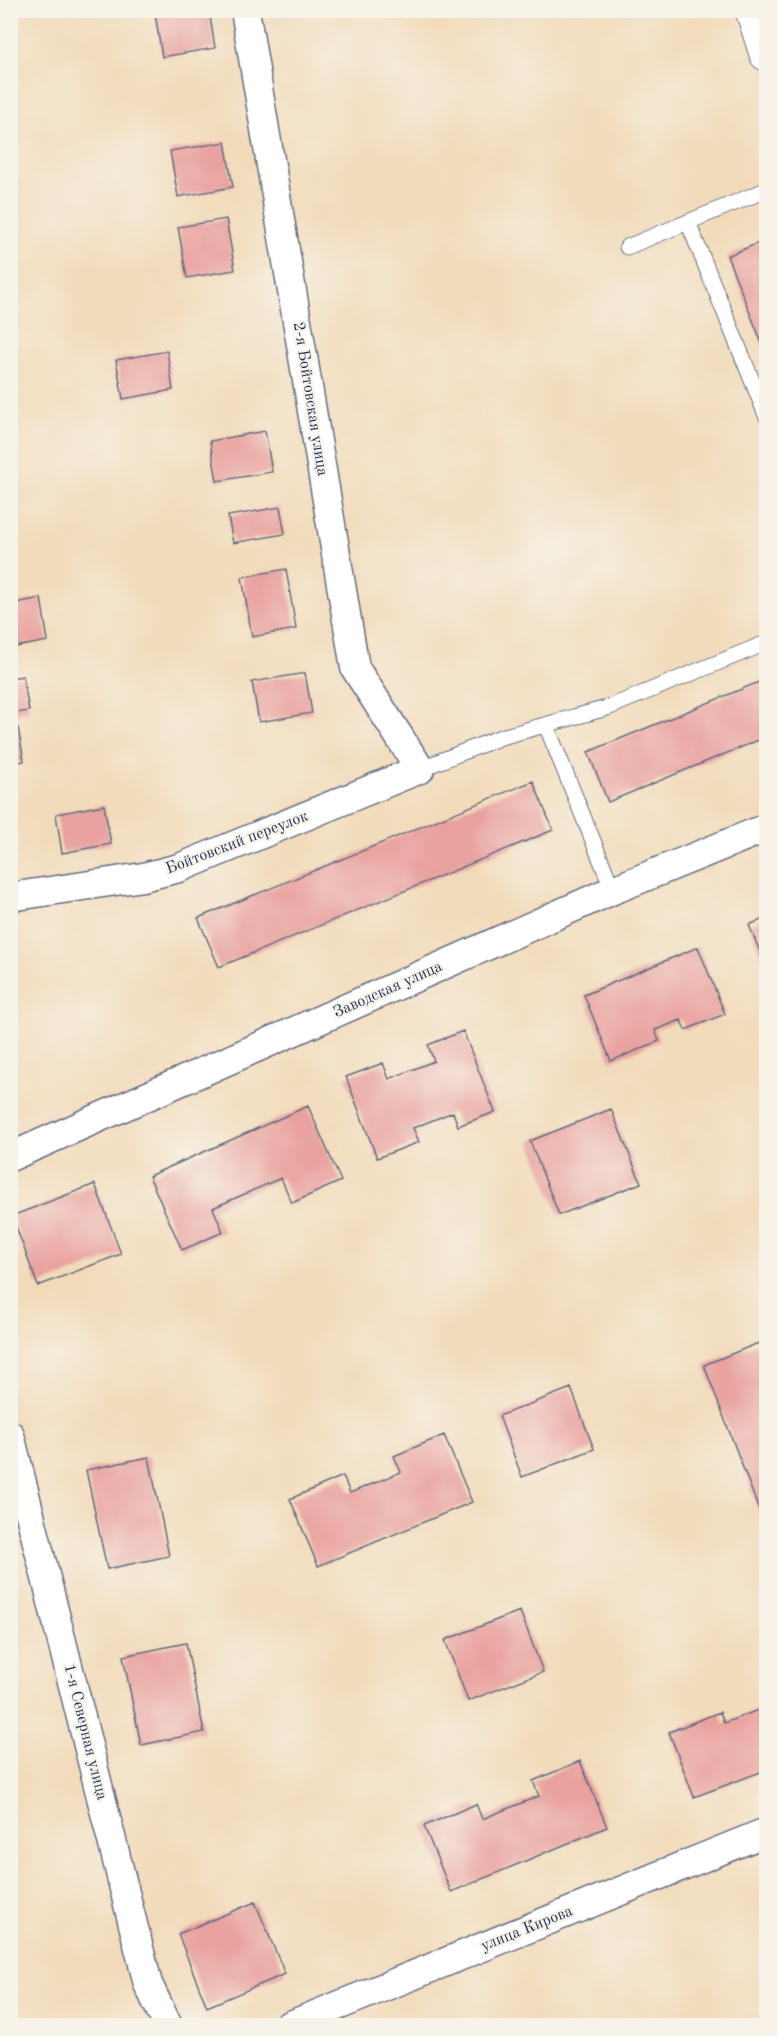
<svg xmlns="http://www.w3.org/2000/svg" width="777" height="2036" viewBox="0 0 777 2036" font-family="'Old Standard TT',serif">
	<rect width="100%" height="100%" fill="#f7f3e8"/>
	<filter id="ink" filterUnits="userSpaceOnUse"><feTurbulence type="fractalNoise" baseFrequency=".0167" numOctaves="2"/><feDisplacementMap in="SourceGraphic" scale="12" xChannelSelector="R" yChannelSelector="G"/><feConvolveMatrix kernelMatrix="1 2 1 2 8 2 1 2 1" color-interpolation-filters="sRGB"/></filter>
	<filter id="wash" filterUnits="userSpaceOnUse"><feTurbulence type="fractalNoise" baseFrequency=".008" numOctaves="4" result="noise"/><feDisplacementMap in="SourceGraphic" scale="24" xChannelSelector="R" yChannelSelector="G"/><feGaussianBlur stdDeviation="1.35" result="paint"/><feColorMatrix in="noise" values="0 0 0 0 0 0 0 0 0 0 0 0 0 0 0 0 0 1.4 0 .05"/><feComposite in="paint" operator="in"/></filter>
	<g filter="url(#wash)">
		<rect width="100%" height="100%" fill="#f2dbbb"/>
		<g id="blocks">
			<path fill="#e9a29f" d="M169 10H209L215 48 162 57 155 13Z
				M225 142 233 187 178 197 170 151Z
				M226 219 235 270 187 278 178 227Z
				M766 240V353L727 256Z
				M167 351 173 390 123 399 116 360Z
				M265 431 272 472 217 481 210 441Z
				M280 507 285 534 233 543 228 516Z
				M286 569 296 629 252 637 242 577Z
				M41 598 48 641 10 648V604Z
				M305 673 312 713 259 722 252 682Z
				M23 676 29 711 10 714V678Z
				M766 679V737L608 802 588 752Z
				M18 728 24 761 10 764V730Z
				M533 781 553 830 219 967 198 918Z
				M104 805 111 844 62 853 56 814Z
				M766 918V967L749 925Z
				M698 947 725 1014 685 1030 681 1020 655 1030 659 1041 611 1061 584 995Z
				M463 1031 495 1112 458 1126 453 1112 413 1128 419 1142 377 1158 346 1077 383 1063 389 1079 434 1061 428 1045Z
				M308 1106 341 1181 292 1203 281 1178 213 1208 223 1232 182 1250 149 1176Z
				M611 1109 641 1183 559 1215 530 1141Z
				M95 1184 121 1254 38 1286 12 1216Z
				M761 1342 766 1357V1528L704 1365Z
				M571 1388 594 1449 522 1477 499 1416Z
				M444 1435 472 1502 318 1566 290 1499 343 1476 350 1493 401 1472 394 1456Z
				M149 1457 169 1556 107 1569 86 1470Z
				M520 1611 543 1672 468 1701 445 1640Z
				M186 1643 204 1732 141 1745 123 1656Z
				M766 1707V1770L694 1797 669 1732 720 1712 724 1723Z
				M580 1761 607 1827 451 1892 424 1826 476 1804 482 1819 539 1796 533 1781Z
				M255 1902 285 1974 207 2007 178 1934Z"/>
		</g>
	</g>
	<g filter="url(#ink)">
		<use href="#blocks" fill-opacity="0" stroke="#666b7f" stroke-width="1.5"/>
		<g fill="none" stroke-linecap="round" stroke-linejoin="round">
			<defs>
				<path id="service" d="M688 222 766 415
					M627 247 766 190
					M546 725 613 890
					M420 769 501 737 607 708 766 643"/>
				<path id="minor" d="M10 897 143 877 179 868 420 769 355 668 245 10
					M10 1157 613 890 766 828
					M10 1435 148 1984 168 2026
					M288 2026 766 1832"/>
				<path id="tertiary" d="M752 10 766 54"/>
			</defs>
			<use href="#service" stroke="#666b7f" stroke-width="17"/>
			<use href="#minor" stroke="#666b7f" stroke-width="31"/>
			<use href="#tertiary" stroke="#666b7f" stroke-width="35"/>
			<use href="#service" stroke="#fff" stroke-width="15"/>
			<use href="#minor" stroke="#fff" stroke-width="28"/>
			<use href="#tertiary" stroke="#fff" stroke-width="33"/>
		</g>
	</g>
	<g text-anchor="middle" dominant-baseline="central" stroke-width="4.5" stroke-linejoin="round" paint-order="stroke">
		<g font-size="16" fill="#1b2f5e" stroke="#f7f3e8">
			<text transform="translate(310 399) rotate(81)">2-я Бойтовская улица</text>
			<text transform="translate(237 843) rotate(-21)">Бойтовский переулок</text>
			<text transform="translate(388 990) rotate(-24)">Заводская улица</text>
			<text transform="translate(85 1732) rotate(76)">1-я Северная улица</text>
			<text transform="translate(527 1929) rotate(-22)">улица Кирова</text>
		</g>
	</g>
	<rect width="777" height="2036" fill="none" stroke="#f7f3e8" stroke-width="36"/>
</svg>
